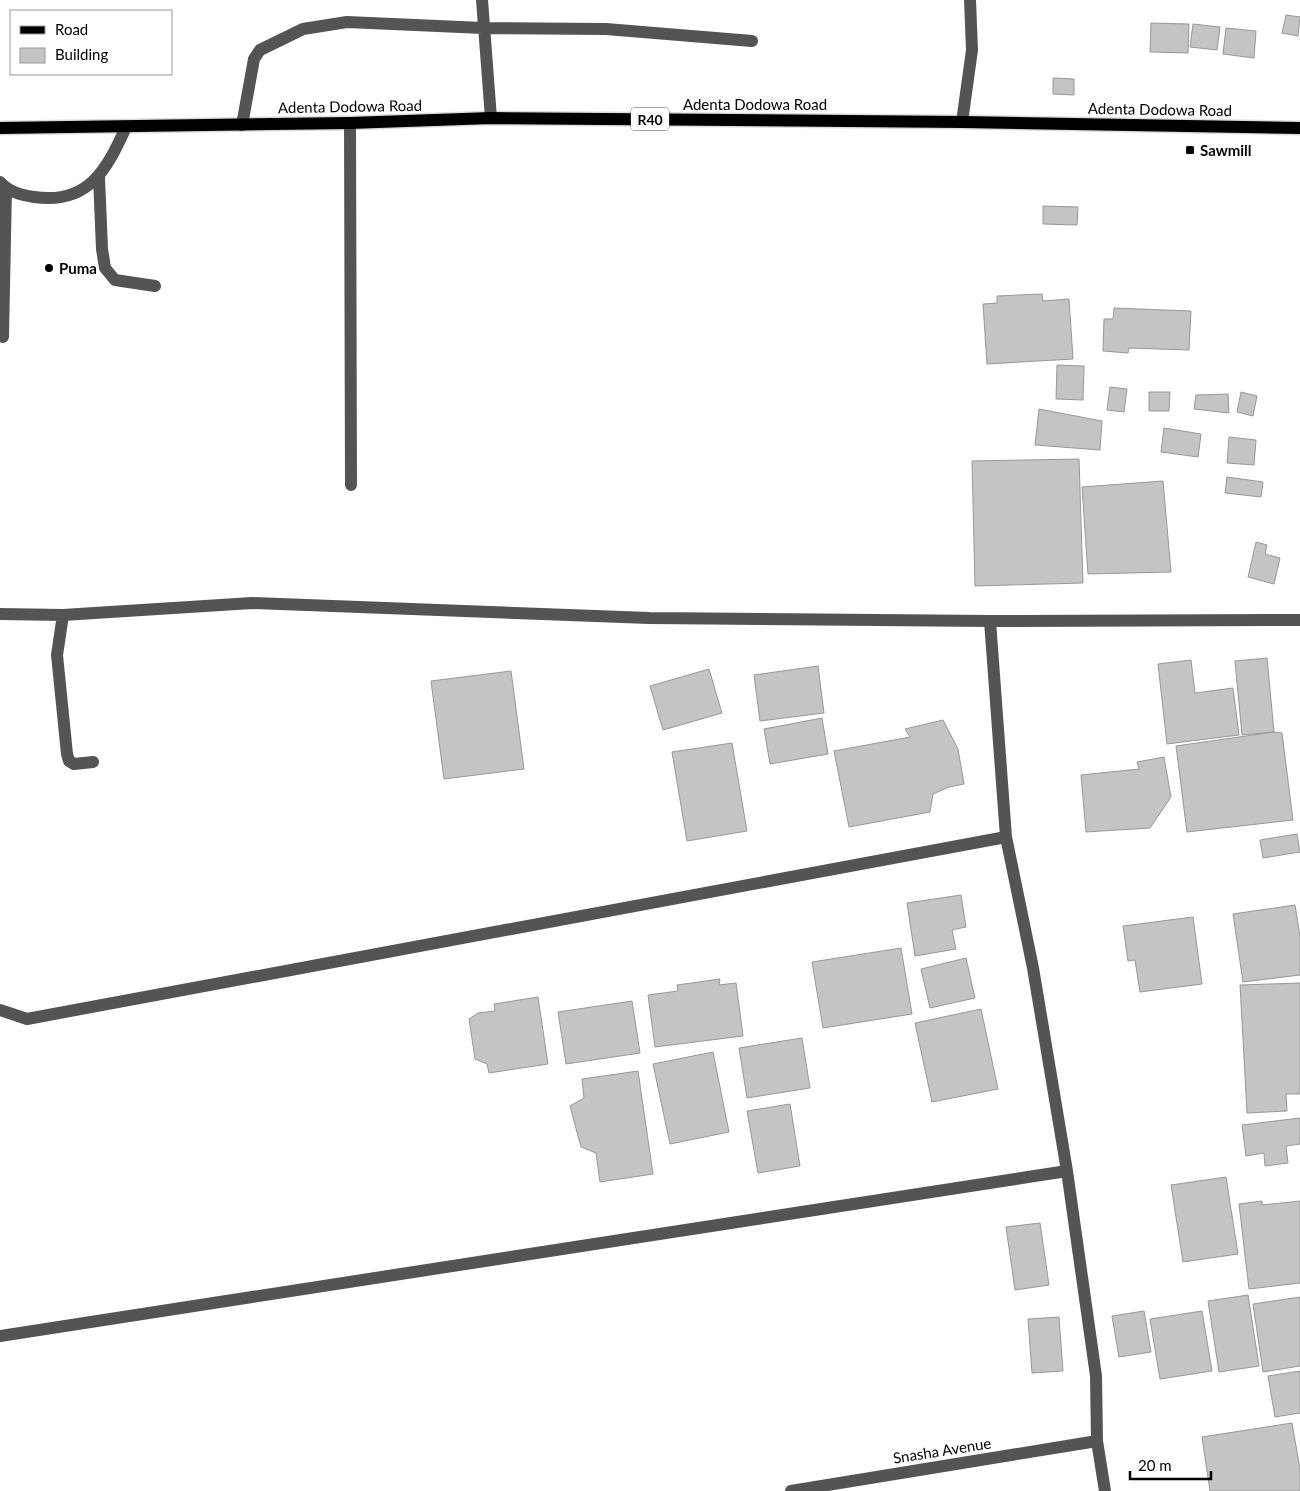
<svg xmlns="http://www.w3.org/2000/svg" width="1300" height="1491" viewBox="0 0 1300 1491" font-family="Lato,sans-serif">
	<rect width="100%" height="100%" fill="#fff"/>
	<path fill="#c4c4c4" stroke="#989898" d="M1286 15 1300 17 1298 36 1282 33Z
		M1151 23 1189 24 1188 53 1150 52Z
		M1193 24 1220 27 1217 50 1190 47Z
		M1226 28 1256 31 1254 58 1223 54Z
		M1053 78 1074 79V95L1053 94Z
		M1043 206 1078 207 1077 225 1043 224Z
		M1042 294 1043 301 1069 299 1073 359 987 364 983 304 997 303V296Z
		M1114 308 1191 311 1189 350 1129 348 1128 353 1103 351 1104 319H1113Z
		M1057 365 1084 366 1083 400 1056 399Z
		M1110 387 1127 389 1124 412 1107 410Z
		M1149 392H1170L1169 411H1149Z
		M1241 392 1257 396 1253 416 1237 412Z
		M1228 394 1229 413 1194 409 1196 395Z
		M1039 409 1102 421 1100 450 1035 445Z
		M1164 428 1201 434 1198 457 1161 452Z
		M1229 437 1256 440 1254 465 1227 463Z
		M1079 459 1083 583 975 586 972 461Z
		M1227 477 1263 482 1261 497 1225 493Z
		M1163 481 1171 572 1088 574 1082 487Z
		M1256 542 1267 545 1265 554 1280 558 1274 584 1248 577Z
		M1267 658 1274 732 1242 735 1235 661Z
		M1191 660 1195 693 1233 688 1239 735 1167 744 1158 664Z
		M818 666 824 713 760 721 754 675Z
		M709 669 722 713 663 730 650 686Z
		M511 671 524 769 444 779 431 681Z
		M822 718 828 754 770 764 764 729Z
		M943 720 958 749 964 784 949 787 933 794 930 812 849 827 834 751 910 737 905 729Z
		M1274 732 1282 733 1293 820 1187 832 1176 746Z
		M732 743 747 831 687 841 672 752Z
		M1164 757 1171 797 1150 828 1086 832 1081 775 1139 769 1137 762Z
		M1297 834 1300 852 1263 858 1260 840Z
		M961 895 966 927 952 930 956 949 915 956 907 903Z
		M1295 905 1300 936V975L1243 982 1233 914Z
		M1193 917 1202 984 1140 992 1135 960 1128 961 1123 926Z
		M901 948 912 1014 823 1028 812 962Z
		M966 958 975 998 930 1008 921 969Z
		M720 979 719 985 736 983 743 1036 655 1047 648 995 678 991 677 985Z
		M1300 983V1094H1286L1287 1111 1247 1113 1240 985Z
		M538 997 548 1064 489 1073 487 1064 475 1059 469 1019 478 1013 495 1011 494 1004Z
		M632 1001 640 1053 566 1064 558 1012Z
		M981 1009 998 1089 932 1102 915 1023Z
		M802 1038 810 1088 747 1098 739 1048Z
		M713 1052 729 1132 670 1144 653 1064Z
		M638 1071 653 1174 600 1182 596 1153 581 1147 570 1106 584 1098 582 1079Z
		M790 1104 800 1166 758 1173 747 1111Z
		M1300 1118V1144L1286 1146 1288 1163 1265 1166 1264 1153 1246 1156 1242 1125Z
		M1226 1177 1238 1254 1183 1262 1171 1185Z
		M1262 1201V1205L1300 1201V1283L1249 1289 1239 1204Z
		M1040 1223 1049 1285 1015 1290 1006 1227Z
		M1248 1295 1259 1366 1219 1372 1208 1301Z
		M1300 1297V1366L1263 1372 1253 1304Z
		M1144 1311 1151 1352 1119 1357 1112 1316Z
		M1202 1311 1212 1371 1160 1379 1150 1319Z
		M1059 1317 1063 1371 1032 1373 1028 1319Z
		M1300 1371V1413L1275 1417 1268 1376Z
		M1292 1423 1300 1469V1491H1210L1202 1437Z"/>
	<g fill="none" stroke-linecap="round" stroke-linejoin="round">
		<defs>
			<path id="major" d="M0 128 350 123 491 118 962 122 1300 128"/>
		</defs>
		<use href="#major" stroke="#dbdbdb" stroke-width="15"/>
		<path stroke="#545454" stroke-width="12" d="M482 0 491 118
			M962 122 972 50 970 0
			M350 123 351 485
			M242 125 254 59 260 50 303 29 347 22 483 28 606 29 752 41
			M99 177 102 249 105 268 115 280 155 286
			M0 182C9 192 21 195 34 197 89 205 107 169 126 127
			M3 337 6 188
			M0 614 63 615 252 603 649 618 990 621 1300 620
			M63 615 57 655 67 754 69 761 74 764 93 762
			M990 621 1006 837 1033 968 1067 1171 1096 1376 1097 1441 1105 1491
			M0 1010 27 1019 1006 837
			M0 1336 1067 1171
			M791 1491 1097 1441"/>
		<use href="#major" stroke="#000" stroke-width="12"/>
	</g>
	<g fill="#000" stroke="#fff" stroke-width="2">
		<rect x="1185" y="145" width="10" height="10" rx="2.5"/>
		<circle cx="49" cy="268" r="5"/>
	</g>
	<g text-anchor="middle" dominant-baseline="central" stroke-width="4.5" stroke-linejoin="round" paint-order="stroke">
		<rect fill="#fff" stroke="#4c4c4c" stroke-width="1" x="631" y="107.5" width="38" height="23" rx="4"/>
		<g font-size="14" font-weight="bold" fill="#000">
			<text x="650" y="119">R40</text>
		</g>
		<g font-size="15" fill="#000" stroke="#fff">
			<text x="755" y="104">Adenta Dodowa Road</text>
			<text transform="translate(350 106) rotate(-1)">Adenta Dodowa Road</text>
			<text transform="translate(1160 109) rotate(1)">Adenta Dodowa Road</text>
			<text transform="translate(942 1450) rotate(-9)">Snasha Avenue</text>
		</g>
		<g font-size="15" font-weight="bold" fill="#000" stroke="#fff" text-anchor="start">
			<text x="1200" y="150">Sawmill</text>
			<text x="59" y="268">Puma</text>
		</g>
	</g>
	<rect x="10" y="10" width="162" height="65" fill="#ffffff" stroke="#999999"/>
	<rect x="20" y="26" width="25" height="8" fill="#000000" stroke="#999999"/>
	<text x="55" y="35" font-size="15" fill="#000000">Road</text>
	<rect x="20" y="48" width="25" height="15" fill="#c4c4c4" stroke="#999999"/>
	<text x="55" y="60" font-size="15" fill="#000000">Building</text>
	<path d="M1130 1471v8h81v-8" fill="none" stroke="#000000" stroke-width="2.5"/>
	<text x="1138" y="1471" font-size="15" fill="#000000" stroke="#ffffff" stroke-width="4" paint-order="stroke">20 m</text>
</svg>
